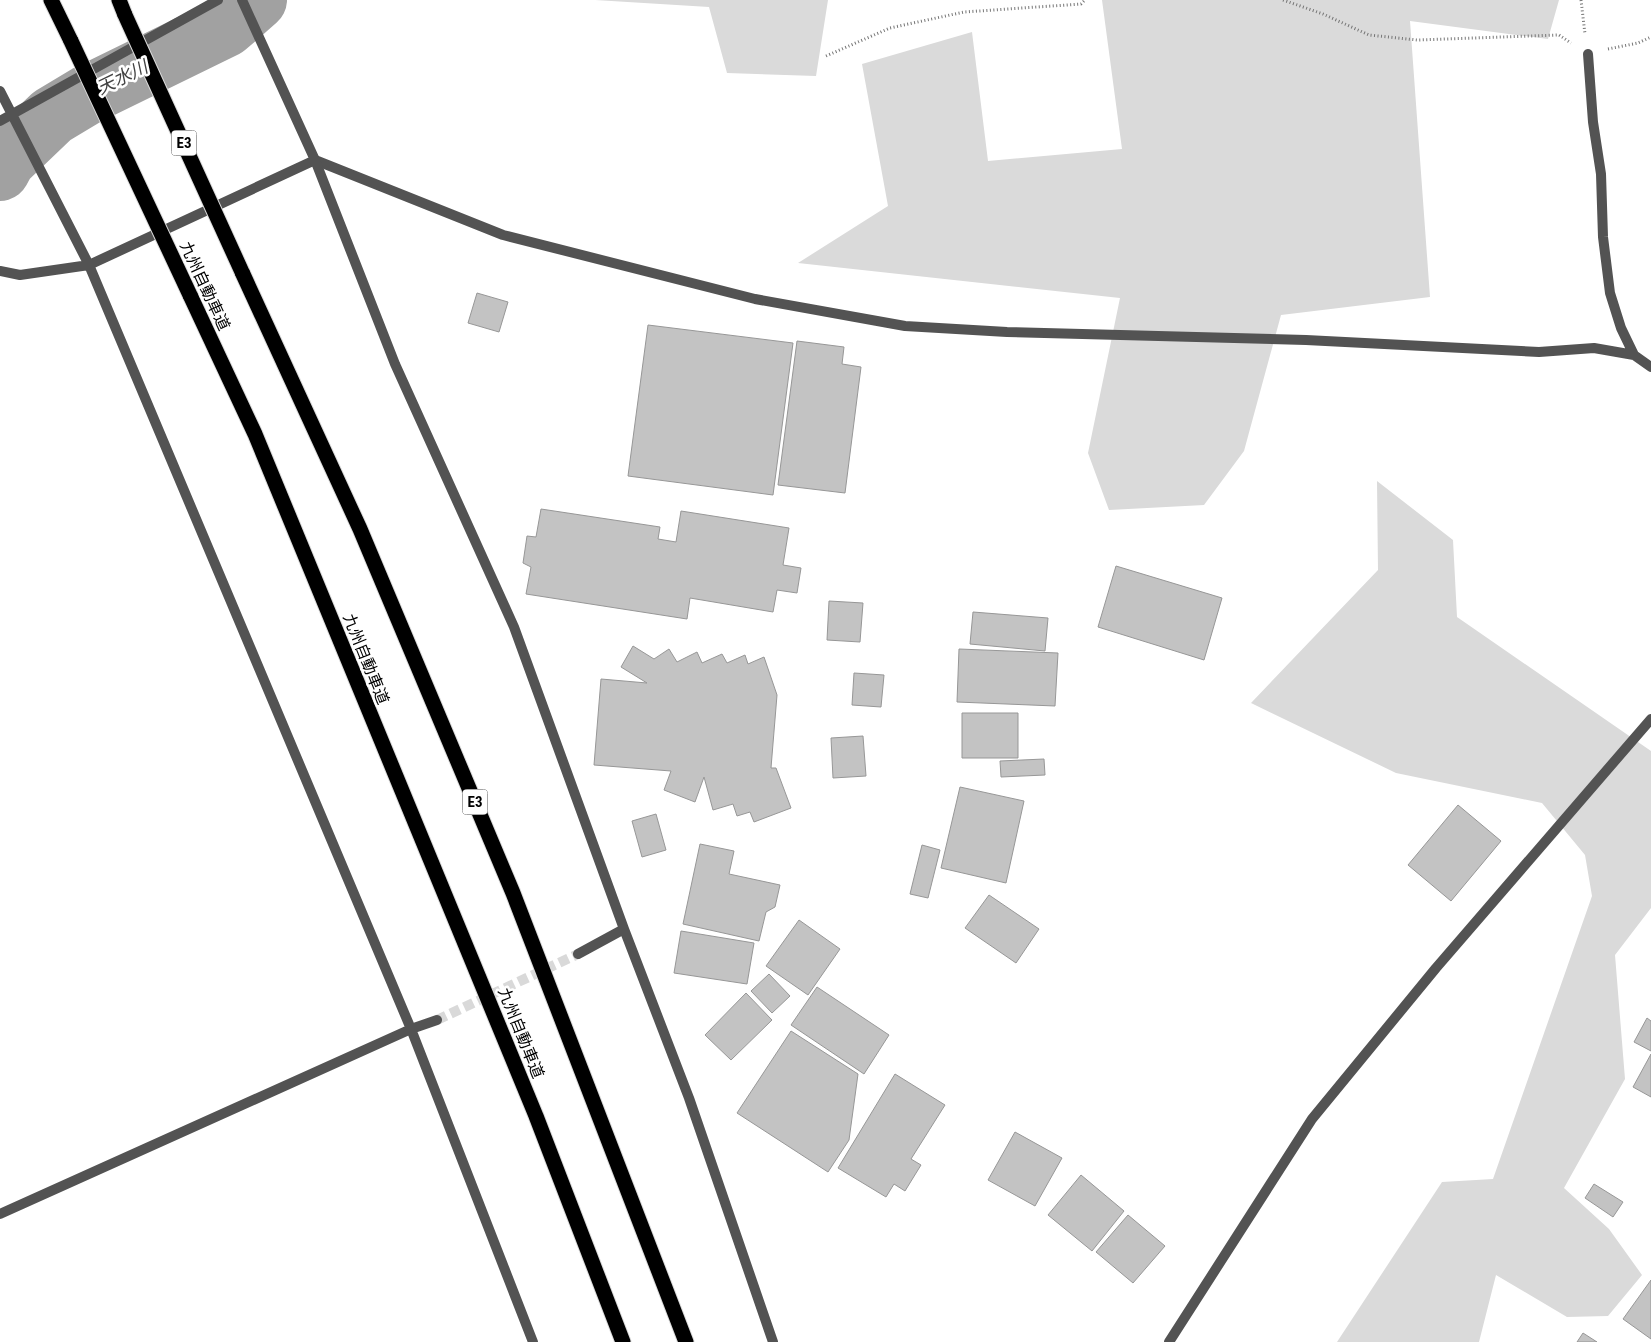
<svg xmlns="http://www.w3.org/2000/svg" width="1651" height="1342" viewBox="0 0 1651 1342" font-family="'Roboto Condensed','Noto Sans JP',sans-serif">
	<rect width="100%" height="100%" fill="#fff"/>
	<path fill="#dadada" d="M595 0H828L816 76 727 73 709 7Z
		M1102 0H1559L1548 39 1410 21 1430 297 1281 315 1244 451 1204 505 1109 510 1088 453 1120 298 798 263 888 206 862 64 972 32 988 161 1122 149Z
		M1377 481 1453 540 1457 617 1651 751V908L1615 955 1625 1079 1564 1188 1609 1229 1642 1275 1608 1316 1567 1317 1496 1275 1479 1342H1337L1442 1182 1493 1179 1592 896 1585 855 1542 803 1396 773 1251 703 1378 570Z"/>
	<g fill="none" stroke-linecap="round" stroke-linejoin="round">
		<path stroke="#a1a1a1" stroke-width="60" d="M0 171 6 160 52 116 87 95 226 27 257 0"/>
	</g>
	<path fill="#c3c3c3" stroke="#979797" d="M477 293 508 302 499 332 468 323Z
		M648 325 793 343 773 495 628 476Z
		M797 341 844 347 842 364 861 367 845 493 778 485Z
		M541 509 660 527 658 539 676 542 681 511 789 528 783 565 801 568 797 593 777 590 773 612 690 598 687 619 526 594 531 567 523 563 527 536 536 537Z
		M1116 566 1222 598 1204 660 1098 627Z
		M829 601 863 603 860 642 827 640Z
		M973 612 1048 618 1045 651 970 644Z
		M633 646 654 659 669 649 677 662 697 652 702 663 722 654 727 663 745 655 748 664 764 657 777 695 771 768H776L791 808 754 822 750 812 737 816 733 804 713 810 704 777 695 802 664 790 671 771 594 765 601 679 647 683 621 667Z
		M959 649 1058 653 1055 706 957 702Z
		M854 673 884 675 881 707 852 705Z
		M962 713H1018V758H962Z
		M863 736 866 776 833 778 831 738Z
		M1044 759 1045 775 1001 777 1000 761Z
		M960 787 1024 801 1006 883 941 868Z
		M1458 805 1501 841 1451 901 1408 865Z
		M656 814 666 850 642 857 632 821Z
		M700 844 734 851 729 874 780 885 775 907 766 912 759 941 683 924Z
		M922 845 940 850 928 898 910 894Z
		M989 895 1039 929 1016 963 965 928Z
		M799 920 840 949 808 995 766 966Z
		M681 931 754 943 747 984 674 973Z
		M769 974 790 996 772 1013 751 991Z
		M817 987 889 1035 864 1074 791 1025Z
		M746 993 772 1020 731 1060 705 1035Z
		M1647 1018 1651 1021V1051L1634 1042Z
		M791 1031 858 1074 849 1140 828 1172 737 1113Z
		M1651 1054V1097L1633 1087Z
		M895 1074 945 1105 911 1159 921 1165 905 1191 894 1184 886 1197 838 1168Z
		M1015 1132 1062 1158 1035 1206 988 1180Z
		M1081 1175 1124 1211 1092 1251 1048 1215Z
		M1594 1184 1623 1202 1613 1217 1585 1198Z
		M1128 1215 1165 1246 1133 1283 1096 1252Z
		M1651 1280V1339L1623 1319Z
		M1583 1333 1597 1342H1577Z"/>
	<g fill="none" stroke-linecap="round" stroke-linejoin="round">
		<path stroke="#d9d9d9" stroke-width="10" stroke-dasharray="10 5" stroke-linecap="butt" d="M437 1020 578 954"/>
		<defs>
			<path id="motorway" d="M51 0 71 41
				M119 0 125 15
				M242 272 360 529 513 893 686 1342
				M190 295 255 434 536 1116 623 1342"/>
		</defs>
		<use href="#motorway" stroke="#dbdbdb" stroke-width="17"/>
		<path stroke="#757575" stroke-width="3" stroke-dasharray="1 2.5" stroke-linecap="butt" d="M1283 0 1323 14 1369 35 1417 40 1559 35 1571 43
			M1581 0 1585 34
			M1608 49 1638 43 1651 37
			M826 56 890 28 964 12 1081 4 1085 0"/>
		<path stroke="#535353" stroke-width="10" d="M1588 54 1593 122 1601 174 1603 237 1610 293 1621 328 1634 355
			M315 160 503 235 755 299 905 326 1007 332 1306 340 1539 352 1594 348 1634 355 1651 367"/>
		<path stroke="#535353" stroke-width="10" d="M242 0 315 160 395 364 514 627 624 929 689 1098 773 1342
			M0 91 89 265 411 1029 533 1342
			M0 121 218 0
			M0 271 20 275 89 265 315 160
			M578 954 624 929
			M0 1214 411 1029 437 1020"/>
		<path stroke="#535353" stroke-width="10" d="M1169 1342 1312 1119 1436 968 1651 719"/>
		<use href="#motorway" stroke="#000" stroke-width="15"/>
		<defs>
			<path id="motorway-bridge" d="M125 15 242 272
				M71 41 190 295"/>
		</defs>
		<use href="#motorway-bridge" stroke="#dbdbdb" stroke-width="17" stroke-linecap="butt"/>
		<use href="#motorway-bridge" stroke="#000" stroke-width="15"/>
	</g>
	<g text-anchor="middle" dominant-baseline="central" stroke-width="5" stroke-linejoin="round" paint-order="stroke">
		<g fill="#fff" stroke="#4c4c4c" stroke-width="1">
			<rect x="171.5" y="130.5" width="25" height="25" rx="4"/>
			<rect x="462.5" y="789.5" width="25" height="25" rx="4"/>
		</g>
		<g font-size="15" font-weight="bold" fill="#000">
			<text x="184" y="143">E3</text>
			<text x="475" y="802">E3</text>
		</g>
		<g font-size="16" fill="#000" stroke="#fff">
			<text transform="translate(205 286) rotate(65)">九州自動車道</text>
			<text transform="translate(366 659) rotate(68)">九州自動車道</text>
			<text transform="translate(521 1033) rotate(68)">九州自動車道</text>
		</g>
		<g font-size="18" font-style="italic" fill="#424242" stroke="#fff">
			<text transform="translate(122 77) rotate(-26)">天水川</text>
		</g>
	</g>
</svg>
